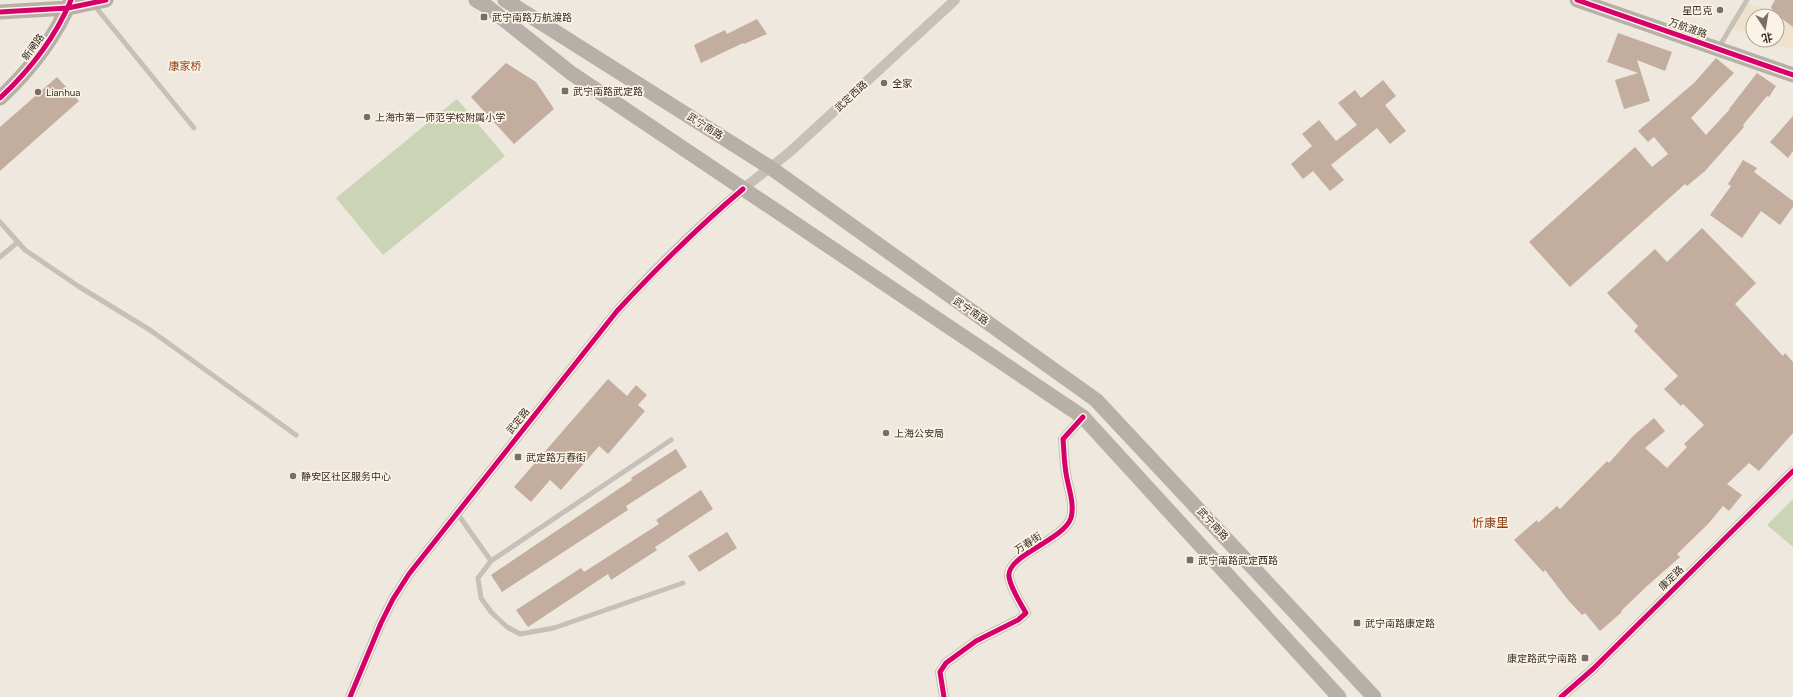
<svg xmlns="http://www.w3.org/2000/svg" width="1793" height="697" viewBox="0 0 1793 697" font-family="Figtree,'Noto Sans SC',sans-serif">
	<rect width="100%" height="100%" fill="#eee8de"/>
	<path fill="#ccd4b6" d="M457 99 505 156 383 255 336 198Z
		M1793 499V547L1767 525Z"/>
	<path fill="#eee2cc" d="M1746 2 1773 12 1776 16H1753V36L1731 28Z
		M1777 17 1793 27V50L1764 40H1777Z"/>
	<path fill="#c3ad9e" d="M1775 0H1793V27L1773 12 1771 7Z
		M757 19 767 34 744 44 743 43 701 63 694 45 725 30 727 34Z
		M1618 33 1672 52 1665 71 1637 60 1650 101 1624 109 1615 80 1638 73 1607 62Z
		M1716 58 1734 73 1691 118 1706 135 1730 109H1729L1757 73 1776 86 1769 97 1767 96 1743 125 1744 127 1705 171 1687 186 1685 184 1570 287 1529 242 1635 147 1652 167 1668 154 1654 137 1648 142 1638 131 1695 82Z
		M506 63 536 82 554 109 514 144 471 97Z
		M57 77 79 101 0 171V127Z
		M1383 80 1396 96 1385 105 1406 131 1390 144 1377 128 1331 165 1344 180 1330 191 1313 171 1303 179 1291 164 1312 146 1302 134 1319 120 1336 141 1357 125 1338 103 1355 90 1361 98Z
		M1793 116V151L1788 158 1770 142Z
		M1743 160 1757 168 1754 172 1793 201V207L1780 225 1761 211 1742 238 1710 215 1731 186 1728 184Z
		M1702 228 1756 283 1735 304 1783 356 1785 353 1793 362V433L1759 471 1749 463 1727 484 1742 495 1729 511 1723 506 1708 524 1677 554 1680 557 1647 586 1621 611 1622 612 1600 631 1585 613 1582 615 1568 600 1545 570 1543 572 1514 540 1537 520 1538 523 1557 506 1560 509 1607 461 1609 463 1633 436 1654 418 1665 431 1645 448 1667 468 1687 447 1684 444 1704 425 1683 404 1681 406 1664 389 1678 376 1634 331 1638 326 1607 293 1655 249 1667 262Z
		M608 379 627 396 636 385 647 395 638 405 645 411 608 454 599 446 561 490 550 480 531 502 514 487Z
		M676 449 687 467 626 506 628 510 502 592 491 575 632 480 631 478Z
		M701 490 713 509 655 547 657 550 611 580 608 574 528 627 516 610 581 568 584 572 659 524 656 520Z
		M727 532 737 548 699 572 688 556Z"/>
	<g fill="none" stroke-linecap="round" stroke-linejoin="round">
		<path stroke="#c6c0b8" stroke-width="5" d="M94 5 194 128
			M1719 47 1747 0
			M0 222 25 250 78 286 150 330 296 435
			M0 257 18 242
			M671 440 491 561 478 578 481 598 491 612 507 627 520 634 554 628 683 583
			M457 513 491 561"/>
		<path stroke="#c6c0b8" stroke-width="10" d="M350 697 381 623 393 599 409 574 617 311C656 268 697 227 742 190 758 176 776 164 792 150L955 0
			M944 697 940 672 946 663 976 641 1018 620 1026 613C1020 602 1011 589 1009 577 1006 555 1063 541 1071 518 1075 504 1068 487 1066 473 1064 462 1064 450 1063 439L1083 417
			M1561 697 1593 669 1793 471"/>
		<path stroke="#b7b0a8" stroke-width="15" d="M476 0 488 7 571 73 1083 417 1339 697
			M505 0 771 168 1096 400 1374 697
			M1577 0 1793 75
			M0 12 68 8 106 0
			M0 98C30 70 55 38 71 0"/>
		<defs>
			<path id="cycleway" d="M1577 0 1793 75
				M0 12 68 8 106 0
				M0 98C30 70 55 38 71 0
				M350 697 381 623 393 599 409 574 617 311C657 268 698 227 743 189
				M944 697 940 672 946 663 976 641 1018 620 1026 613C1020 602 1011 589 1009 577 1006 555 1063 541 1071 518 1075 504 1068 487 1066 473 1064 462 1064 450 1063 439L1083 417
				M1561 697 1593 669 1793 471"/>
		</defs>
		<use href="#cycleway" stroke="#fbf3e5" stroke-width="8"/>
		<use href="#cycleway" stroke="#d6006c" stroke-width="5"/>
	</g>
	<g fill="#776e66" stroke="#fbf3e5" stroke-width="1.5">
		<circle cx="1720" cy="10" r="4"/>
		<rect x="480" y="13" width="8" height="8" rx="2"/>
		<circle cx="884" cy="83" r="4"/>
		<rect x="561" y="87" width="8" height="8" rx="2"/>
		<circle cx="38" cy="92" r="4"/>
		<circle cx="367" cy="117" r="4"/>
		<circle cx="886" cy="433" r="4"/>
		<rect x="514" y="453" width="8" height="8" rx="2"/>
		<circle cx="293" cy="476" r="4"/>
		<rect x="1186" y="556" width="8" height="8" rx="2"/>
		<rect x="1353" y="619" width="8" height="8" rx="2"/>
		<rect x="1581" y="654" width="8" height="8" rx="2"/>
	</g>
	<g text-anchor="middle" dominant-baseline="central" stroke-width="3.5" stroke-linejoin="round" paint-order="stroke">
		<g font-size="10" fill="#372d26" stroke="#fbf3e5" text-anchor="start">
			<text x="1712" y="10" text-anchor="end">星巴克</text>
			<text x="492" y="17">武宁南路万航渡路</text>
			<text x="892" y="83">全家</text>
			<text x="573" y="91">武宁南路武定路</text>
			<text x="46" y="92">Lianhua</text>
			<text x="375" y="117">上海市第一师范学校附属小学</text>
			<text x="894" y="433">上海公安局</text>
			<text x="526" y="457">武定路万春街</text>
			<text x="301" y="476">静安区社区服务中心</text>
			<text x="1198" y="560">武宁南路武定西路</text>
			<text x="1365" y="623">武宁南路康定路</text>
			<text x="1577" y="658" text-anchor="end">康定路武宁南路</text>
		</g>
		<g font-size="10" fill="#372d26" stroke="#fbf3e5">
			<text transform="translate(1688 28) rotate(19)">万航渡路</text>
			<text transform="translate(33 47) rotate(-54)">新闸路</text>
			<text transform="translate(851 96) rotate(-43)">武定西路</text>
			<text transform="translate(705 126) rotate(32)">武宁南路</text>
			<text transform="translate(971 311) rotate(35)">武宁南路</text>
			<text transform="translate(518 421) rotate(-51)">武定路</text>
			<text transform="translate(1213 524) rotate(47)">武宁南路</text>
			<text transform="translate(1028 543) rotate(-33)">万春街</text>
			<text transform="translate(1671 578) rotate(-44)">康定路</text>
		</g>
		<g font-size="11" fill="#8f3f16" stroke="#fbf3e5">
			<text x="185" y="66">康家桥</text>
		</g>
		<g font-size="12" fill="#8f3f16" stroke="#fbf3e5">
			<text x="1490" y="523">忻康里</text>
		</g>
	</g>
	<g transform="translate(1765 28) rotate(168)"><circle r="19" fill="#fbf3e5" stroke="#ada499"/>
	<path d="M0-3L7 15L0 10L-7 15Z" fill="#776e66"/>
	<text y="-6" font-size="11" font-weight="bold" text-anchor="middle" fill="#372d26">北</text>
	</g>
</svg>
